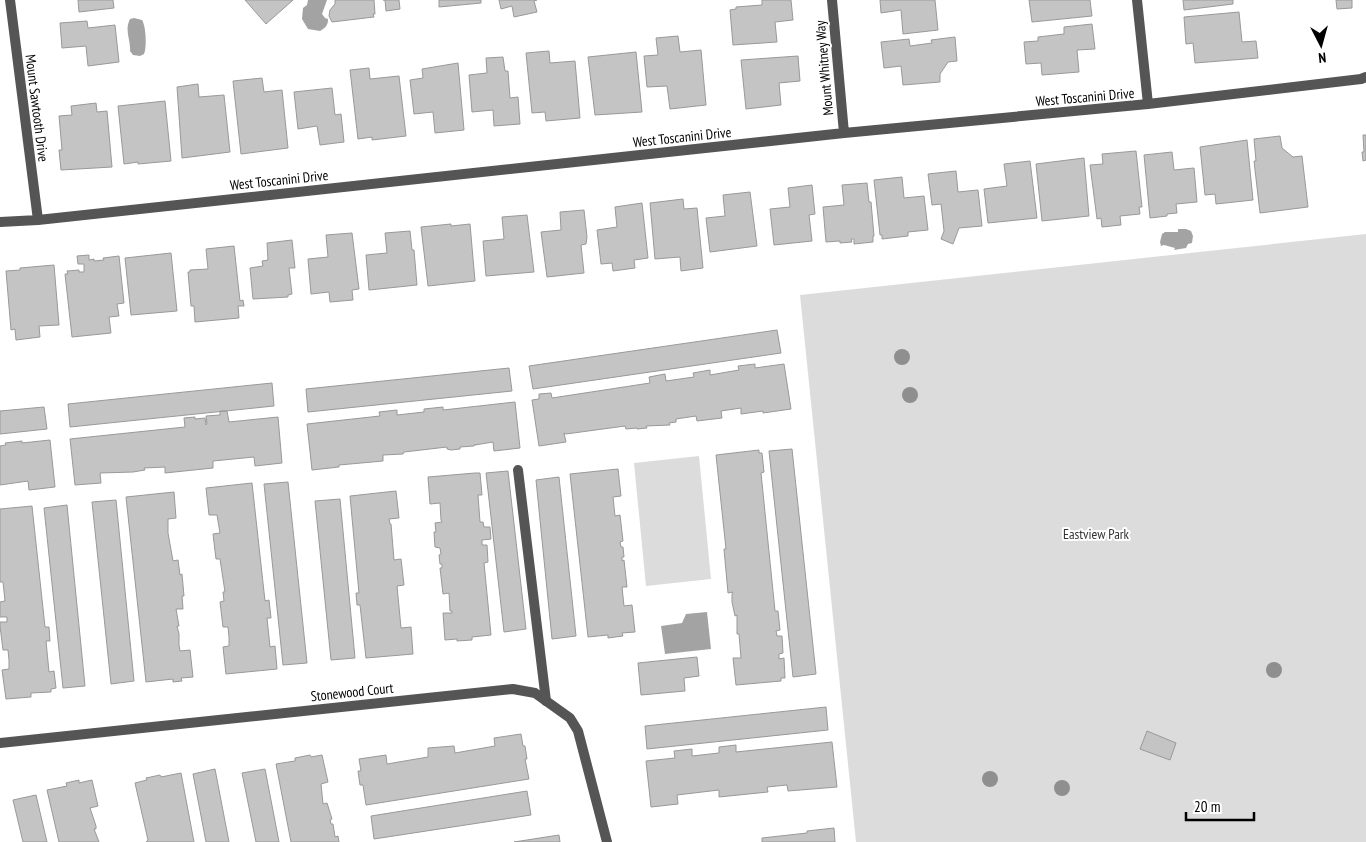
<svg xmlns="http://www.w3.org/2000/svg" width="1366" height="842" viewBox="0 0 1366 842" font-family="'PT Sans Narrow',sans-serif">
	<rect width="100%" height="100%" fill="#fff"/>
	<path fill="#dcdcdc" d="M1366 234V842H856L800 295Z
		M699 456 711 579 646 586 634 463Z"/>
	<path fill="#a3a3a3" d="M308 0H327L322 14 325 18 328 19C328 26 325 28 320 31L308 29 302 19 303 8 307 5Z
		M134 18 142 20C146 26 147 47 144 54L140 56 133 55 130 51C131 40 124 31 130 19Z
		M1178 229H1186L1191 231 1193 236 1192 243 1188 244 1186 248 1174 250 1175 248 1164 245 1161 246 1160 242 1162 234 1165 232H1178Z
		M707 612 711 649 665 654 661 626 682 623 686 614Z"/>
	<path fill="#c4c4c4" stroke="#999" d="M78 0H113L114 8 79 12Z
		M245 0H293L266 24Z
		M335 0H374L375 14H373L374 17 332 22 329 16 330 10 335 4Z
		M383 0H399L400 9 386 11 385 0Z
		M439 0H481V3L439 7Z
		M499 0H537L534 1 537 12 514 17 512 6 501 9Z
		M762 0H791L793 20 775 22 777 42 733 45 730 10 736 9V7L762 5Z
		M880 0H935L938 30 903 34 901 10 881 13Z
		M1029 0H1090L1092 16 1032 22Z
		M1183 0H1233V4L1184 10Z
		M1336 0H1352V8L1337 9Z
		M1239 12 1242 42 1256 41 1258 58 1195 63 1193 43 1186 44 1184 17Z
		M87 21 88 28 115 25 119 62 88 66 86 46 62 48 60 23Z
		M1092 24 1095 49 1077 50 1079 72 1042 75 1041 63 1026 64 1024 42 1038 41V37L1064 34V27Z
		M678 36 680 52 701 50 706 105 670 109 667 86 647 87 644 56 658 55 656 38Z
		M955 37 957 61 948 62 940 74V82L903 85 901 66 884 68 881 42 909 39 910 46 932 43 931 40Z
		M549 51 550 63 575 61 580 118 546 121 545 112 532 113 526 53Z
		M636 52 642 112 595 115 588 57Z
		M798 56 800 81 779 83 781 105 746 109 741 60Z
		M503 57 505 71H508L510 98 518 97 520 124 494 126 493 110 472 112 469 75 487 73 486 58Z
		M458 63 464 130 435 133 433 112 414 114 410 80 423 78 422 69Z
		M369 68 370 79 399 76 406 136 372 140V137L358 139 350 70Z
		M262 78 264 92 282 90 288 148 241 154 233 81Z
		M198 84 199 97 224 95 230 152 182 158 177 87Z
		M332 88 335 115 341 114 344 142 320 145 317 126 298 129 294 92Z
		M165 101 171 161 138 164V162L124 164 118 106Z
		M96 103 97 112 107 111 112 167 61 170 59 150H62L59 116 72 115 71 106Z
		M1363 135H1366V160L1363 161 1362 152H1364Z
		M1280 136 1282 148 1293 157 1302 156 1308 207 1260 213 1254 161H1256L1254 139Z
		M1247 140 1253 200 1216 204 1215 194 1205 195 1200 147Z
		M1136 151 1142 207H1139L1140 214 1120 216 1121 225 1102 227 1101 218 1097 219 1090 165 1103 164 1102 154Z
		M1172 152 1174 170 1194 168 1197 202 1176 204 1177 213 1167 214V216L1150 218 1144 155Z
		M1084 158 1089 216 1042 221 1036 164Z
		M1030 161 1037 218 988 223 984 189 1007 186 1004 164Z
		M956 171 958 192 978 190 982 226 959 228 953 244 941 239 944 231 941 204 932 205 928 174Z
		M902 177 904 198 924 196 928 230 908 232V236L882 239V235H880L874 180Z
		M867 183 869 202H871L874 236H873V242L854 244V239H851L852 242 840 243V241L826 242 823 207 844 205 842 185Z
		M812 185 815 214 809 215 812 241 774 245 770 209 790 207 788 188Z
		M750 192 757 246 710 252 706 218 725 216 723 195Z
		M683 199 684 209 697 208 703 268 681 271 680 257 655 259 650 203Z
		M642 203 648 258 634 260 635 268 613 271 612 263 601 264 597 230 617 227 615 207Z
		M584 210 587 237 586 244 581 245 584 273 547 277 541 232 561 230 560 212Z
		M527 215 534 272 486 276 483 241 504 239 502 217Z
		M451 224V226L470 224 475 281 428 286 421 227Z
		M410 231 412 250H414L417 285 369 290 366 255 387 253 385 233Z
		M352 233 359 289 352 290 353 300 330 302 329 292 311 294 308 259 328 257 326 235Z
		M292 240 295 268H289L292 294 288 295V297L253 299 250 268 263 266 262 261 268 260 267 243Z
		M234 246 240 301 243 300 244 306H238L239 318 195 322 194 306H191L188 272H190V270L208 269 206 249Z
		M171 253 177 311 131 315 125 258Z
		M89 255V260L94 259V261L104 260 103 258 119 256 124 303 117 304 119 316 109 317 111 333 72 337 65 274H68L67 271 79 270V272H84V264H78L77 256Z
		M54 265 59 325 39 326 40 337 16 340 15 329 11 330 6 271 20 270V268Z
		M777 330 781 353 533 389 529 366Z
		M755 364V368L784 364 791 409 763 413V411L741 414V408L721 411 722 418 697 421 696 416 676 419V422L669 423 670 425 646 426 647 428 637 429V428L626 429 625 426 566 434 564 433 566 442 539 446 532 400 539 399V394L551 393 552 398 650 383 649 377 665 374 666 381 694 377 693 373 710 370V375L739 370 738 366Z
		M509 368 512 391 308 412 306 389Z
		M272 383 274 406 70 427 68 404Z
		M515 402 520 448 494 451 493 442 475 445V444L474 446 460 447V449L451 450 447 449V447L404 452 403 454 383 455V461L339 465V467L312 470 307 424 380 416 379 412 397 410V415L424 412V409L443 407V410Z
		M44 407 47 429 0 434V411Z
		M220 411H227L229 422 278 417 282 463 255 466 254 457 213 461V468L165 473V467L144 468 145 470 133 472 100 473 101 483 75 485 70 439 185 427 184 418 195 417V419L205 418 206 425 207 424 206 416 220 415Z
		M50 440 55 487 29 490 28 481 0 485V446L6 445 5 443 22 441V443Z
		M792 449 816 674 793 677 769 451Z
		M759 450V453H762L764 472 761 473 775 611H778L780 630 776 631 777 636H782L783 653 779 654V659L784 658 785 678H781V681L736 685 733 658H741L739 634H737V615L735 616 732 602V594L733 592 728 593 724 549H726L716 455Z
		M618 469 621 496 613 497 615 516 620 515 623 541 620 542 621 547H623L624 557H622V561L624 560 627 587H622L624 606 632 605 635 632 622 633 623 636 608 638V635L588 637 570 474Z
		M508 471 526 629 504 632 486 473Z
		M475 473H480L482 495H478L480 522H483L484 527H490L491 539 482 540V545H487L488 562 484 563 491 635 472 637V640L457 641V639L445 640 443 613H452V611H450L449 593 443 594 440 568H442V564H440L439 555 441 554 440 548 435 547 434 532H436L435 523 442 522 441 520 440 503 430 504 428 477Z
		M559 477 576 636 552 639 536 480Z
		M288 482 307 663 283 665 264 484Z
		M252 483 265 601 269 600 271 618H267L270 647 275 646 277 669 226 674 223 647 229 646V637L228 627H223L220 602 224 601 223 592H225L220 559H216L213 534 220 533 217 515H209L206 488Z
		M396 491 399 518 389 519 390 524H391L394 560 401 559 404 585 397 586 401 628 411 627 413 654 366 658 360 605H357L356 593H359L350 496Z
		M174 492 176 518 168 519V533L173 561 178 560 180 575 182 574 184 596H182L183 609H176L179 626H177L179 634V645L180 651 190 650 193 677 181 678 182 681 173 682V679L146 682 126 497Z
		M340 499 355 658 331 660 315 501Z
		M116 500 134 681 111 684 92 502Z
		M67 505 85 686 63 688 44 508Z
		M32 506 45 627H49L50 641H46L49 672 54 671 56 688 51 689V692L31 693V697L6 699 2 670 9 669V660L8 650H3L0 626V622H7V617H0V602L5 601 3 582H0V509Z
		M697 657 699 676 684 678 685 691 641 695 638 663Z
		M826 707 828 730 647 749 645 726Z
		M1147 731 1176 743 1170 760 1140 749Z
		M521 734 523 746H525L527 759H525L529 779 366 805 363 785H360L358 771H361L359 759 386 755 387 764 428 757V748L454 746 455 753 495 746 494 738Z
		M832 742 837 787 788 791 787 785 767 787 768 792 719 797V790L677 795 678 804 651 807 646 761 675 758 674 751 692 749V756L719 753V747L736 745V752Z
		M310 755 311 757 322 755 328 782 321 784 323 804 327 803 332 819 330 820 331 824H333L335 837 338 836 339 842H291L276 764 295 761V758Z
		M215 769 229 842H206L193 774Z
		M265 769 279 842H256L242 773Z
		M181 773 194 842H146L148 840 135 783 147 780 146 778 160 775 161 777Z
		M79 780V783L92 780 98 806 90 808 96 826V829H94L99 842H59L47 790 67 786 66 783Z
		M527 791 531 815 374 839 371 816Z
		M36 795 47 842H23L13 800Z
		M834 828 835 842H762V838L807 833V831Z
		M559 835 560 842H514Z"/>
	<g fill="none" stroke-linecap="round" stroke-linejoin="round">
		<path stroke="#555" stroke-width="10" d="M518 470 546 701"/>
		<path stroke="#555" stroke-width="10" d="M10 0 38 220
			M832 0 844 133
			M1137 0 1148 104
			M0 222 38 220 844 133 1148 104 1361 79 1366 77
			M0 743 513 689 535 693 570 718 578 731 607 842"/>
	</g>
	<g fill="#8f8f8f">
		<circle cx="902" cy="357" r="8"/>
		<circle cx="910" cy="395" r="8"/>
		<circle cx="1274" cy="670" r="8"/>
		<circle cx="990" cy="779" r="8"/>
		<circle cx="1062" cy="788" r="8"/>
	</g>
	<g text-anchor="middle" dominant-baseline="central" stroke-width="4" stroke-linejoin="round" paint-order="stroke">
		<g font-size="14" fill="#000" stroke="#fff">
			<text transform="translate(824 68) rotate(-95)">Mount Whitney Way</text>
			<text transform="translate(1085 97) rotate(-5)">West Toscanini Drive</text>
			<text transform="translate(37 108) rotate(83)">Mount Sawtooth Drive</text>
			<text transform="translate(682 137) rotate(-6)">West Toscanini Drive</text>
			<text transform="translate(279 180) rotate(-6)">West Toscanini Drive</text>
			<text transform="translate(352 692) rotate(-6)">Stonewood Court</text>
		</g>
		<g font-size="14" fill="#333" stroke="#fff">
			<text x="1096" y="534">Eastview Park</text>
		</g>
	</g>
	<g transform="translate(1321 45) rotate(174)" stroke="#ffffff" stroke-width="4" paint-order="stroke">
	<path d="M0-4L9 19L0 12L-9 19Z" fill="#000000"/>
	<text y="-8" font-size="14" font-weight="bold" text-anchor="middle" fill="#000000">N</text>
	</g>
	<path d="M1186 812v8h68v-8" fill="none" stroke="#000000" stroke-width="2.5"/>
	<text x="1194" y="812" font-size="15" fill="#000000" stroke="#ffffff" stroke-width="4" paint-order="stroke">20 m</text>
</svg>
